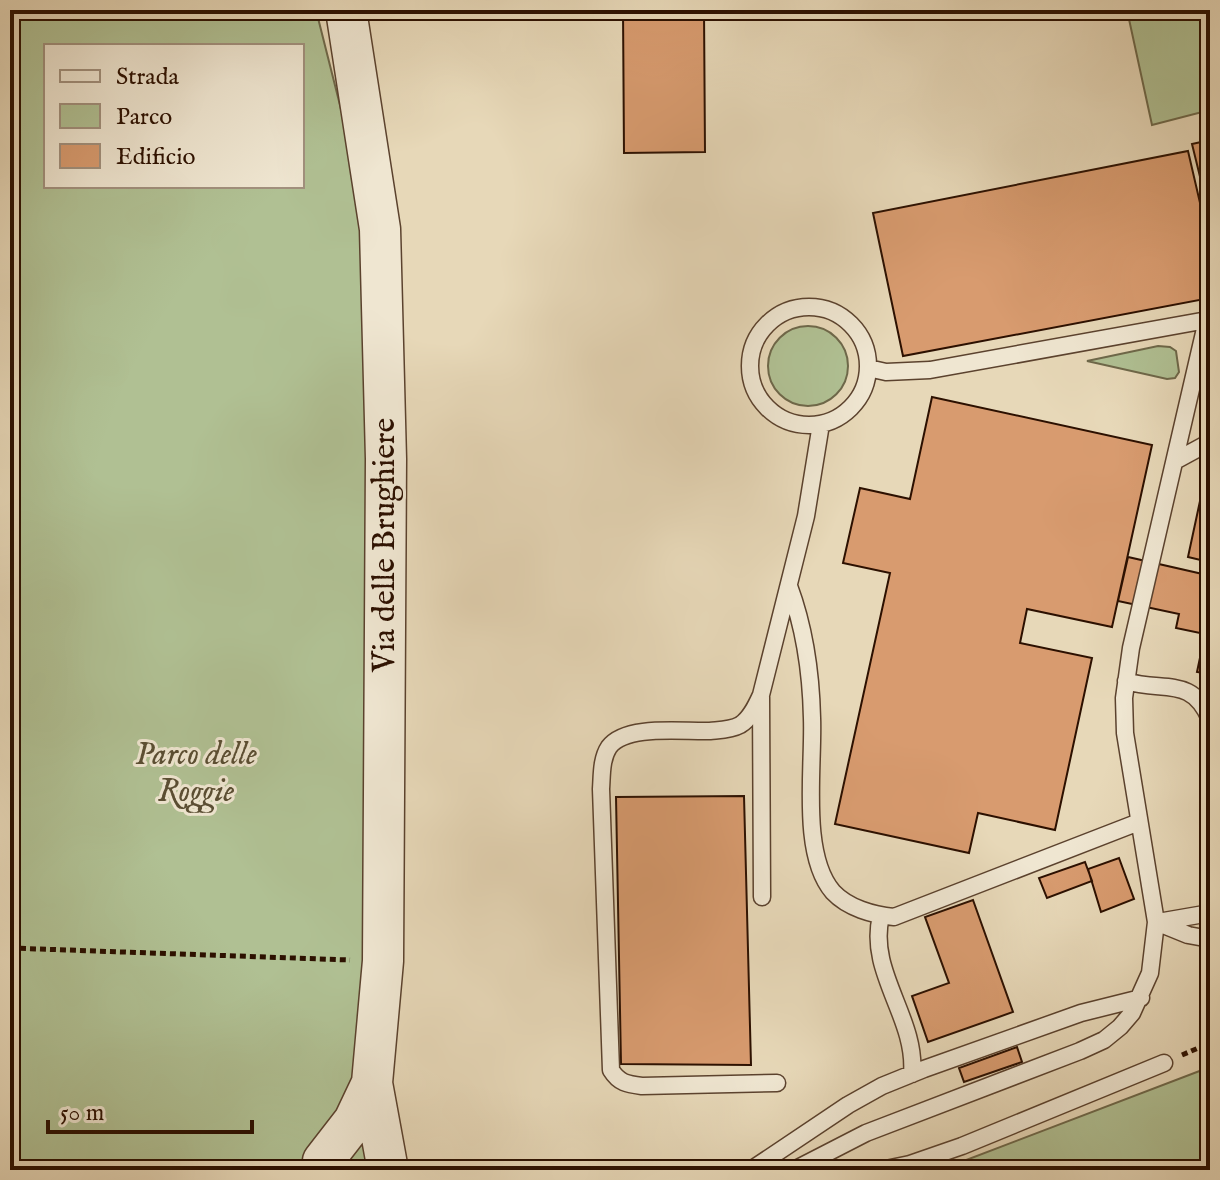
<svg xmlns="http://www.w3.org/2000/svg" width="1220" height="1180" viewBox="0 0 1220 1180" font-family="'IM FELL English',serif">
	<rect width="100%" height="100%" fill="#e7d8b8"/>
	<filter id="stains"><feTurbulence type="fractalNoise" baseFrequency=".0025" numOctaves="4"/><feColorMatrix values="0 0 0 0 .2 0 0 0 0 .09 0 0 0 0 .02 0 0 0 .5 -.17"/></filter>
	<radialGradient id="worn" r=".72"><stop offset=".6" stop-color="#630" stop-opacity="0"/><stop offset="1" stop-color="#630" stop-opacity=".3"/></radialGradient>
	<path fill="#b0c093" stroke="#6e684a" stroke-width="2" fill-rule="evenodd" d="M10 10H316L346 129 362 217 382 1170H10ZM46 46H302V186H46Z
		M1127 10H1210V110L1152 125Z
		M768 366a40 40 0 1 1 80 0a40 40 0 1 1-80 0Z
		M1158 346 1170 347 1176 351 1179 372 1175 378 1167 379 1087 361Z
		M1210 1067V1170H940Z"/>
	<path fill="#d89b6f" stroke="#2c1000" stroke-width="2" d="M623 10H704L705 152 624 153Z
		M1210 140V184L1202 185 1192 144Z
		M1188 151 1210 246V298L903 356 873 213Z
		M932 397 1152 445 1112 627 1027 609 1020 643 1092 658 1055 830 978 813 969 853 835 824 890 573 843 563 860 488 910 499Z
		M1200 501 1210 504V674L1197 672 1205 634 1176 628 1179 614 1118 601 1128 557 1207 575 1209 562 1188 557Z
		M744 796 751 1065 621 1064 616 797Z
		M1119 858 1134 899 1101 912 1088 869Z
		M1085 862 1092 881 1047 898 1039 878Z
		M973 900 1013 1012 928 1042 912 996 949 983 925 917Z
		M1017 1047 1022 1062 964 1082 959 1068Z"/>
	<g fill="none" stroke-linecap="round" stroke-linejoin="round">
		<defs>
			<path id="service" d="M750 366a59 59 0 1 1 118 0a59 59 0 1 1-118 0Z
				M1175 461 1210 442
				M789 586C805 629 811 672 812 718 814 766 800 854 833 892 848 908 873 915 894 917L1139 822
				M1126 681C1163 693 1191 675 1210 719
				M761 697 762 897
				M881 916C867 972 917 1018 912 1074
				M1156 922 1188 935 1210 939
				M1158 922 1210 913
				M777 1083 642 1086C627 1084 619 1083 611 1070L601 789C602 776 601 759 609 747 626 724 683 732 710 731 719 730 731 730 740 725 750 719 756 706 761 695L806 516 821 424
				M751 1170 848 1105 882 1086 924 1069 1081 1013 1141 998
				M794 1170 866 1133 1080 1051 1104 1040 1120 1027 1132 1013 1150 973 1156 922 1125 733 1124 698 1131 648 1207 320 930 370 886 372 868 368
				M881 1170 910 1164 962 1146 1164 1063"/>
			<path id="tertiary" d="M346 10 380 229 386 459 383 961 372 1083 387 1165
				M323 1161 354 1121 372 1083"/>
		</defs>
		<use href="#service" stroke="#5b422e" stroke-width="19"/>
		<use href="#tertiary" stroke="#5b422e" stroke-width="43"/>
		<path stroke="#2c1000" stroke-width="5" stroke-dasharray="6 4" stroke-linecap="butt" d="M10 948 350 960
			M1182 1055 1210 1043
			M276 1170 292 1162"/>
		<use href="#service" stroke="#efe6d1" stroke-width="16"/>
		<use href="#tertiary" stroke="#efe6d1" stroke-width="40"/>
	</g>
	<g text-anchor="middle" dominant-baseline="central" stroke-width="6" stroke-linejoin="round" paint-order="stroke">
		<g font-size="32" fill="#2c1000" stroke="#efe6d1">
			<text transform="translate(385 545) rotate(-90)">Via delle Brughiere</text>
		</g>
		<g font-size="32" font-style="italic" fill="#5a4e33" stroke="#efe6d1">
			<text x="196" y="755">Parco delle<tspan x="196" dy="37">Roggie</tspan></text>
		</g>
	</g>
	<rect width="1220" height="1180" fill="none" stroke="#e7d8b8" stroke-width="40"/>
	<rect x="12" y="12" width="1196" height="1156" fill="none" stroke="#2c1000" stroke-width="4"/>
	<rect x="20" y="20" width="1180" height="1140" fill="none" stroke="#2c1000" stroke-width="2"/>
	<rect x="44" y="44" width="260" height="144" fill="#efe6d1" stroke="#a1907d" stroke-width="2"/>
	<rect x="60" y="70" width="40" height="12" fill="#efe6d1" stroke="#a1907d" stroke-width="2"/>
	<text x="116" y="84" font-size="24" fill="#2c1000">Strada</text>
	<rect x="60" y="104" width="40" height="24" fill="#b0c093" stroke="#a1907d" stroke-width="2"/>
	<text x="116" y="124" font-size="24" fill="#2c1000">Parco</text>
	<rect x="60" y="144" width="40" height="24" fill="#d89b6f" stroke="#a1907d" stroke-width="2"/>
	<text x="116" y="164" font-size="24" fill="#2c1000">Edificio</text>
	<path d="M48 1120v12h204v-12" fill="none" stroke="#2c1000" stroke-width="4"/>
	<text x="60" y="1120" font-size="24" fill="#2c1000" stroke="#efe6d1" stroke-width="6" paint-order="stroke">50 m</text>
	<rect width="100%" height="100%" filter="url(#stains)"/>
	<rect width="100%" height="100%" fill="url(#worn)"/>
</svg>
